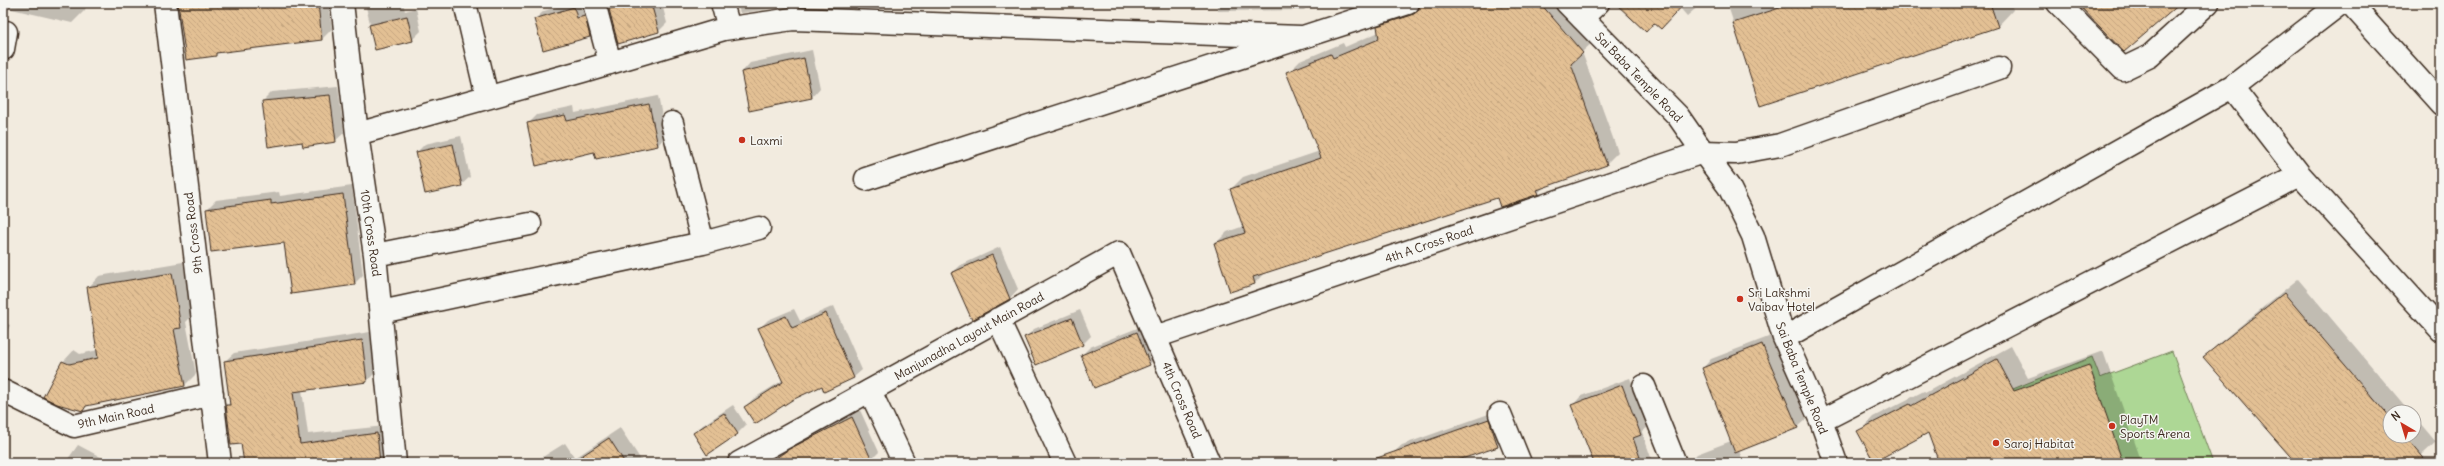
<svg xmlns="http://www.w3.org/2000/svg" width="2444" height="466" viewBox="0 0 2444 466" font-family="Delius,sans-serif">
	<defs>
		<pattern id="building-back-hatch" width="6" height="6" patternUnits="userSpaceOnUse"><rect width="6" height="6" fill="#e3c094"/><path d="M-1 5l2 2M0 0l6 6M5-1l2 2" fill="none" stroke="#c4a57f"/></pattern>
	</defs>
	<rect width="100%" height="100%" fill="#f2ebdf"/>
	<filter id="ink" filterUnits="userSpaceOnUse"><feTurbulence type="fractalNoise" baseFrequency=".025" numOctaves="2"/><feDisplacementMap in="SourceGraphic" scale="8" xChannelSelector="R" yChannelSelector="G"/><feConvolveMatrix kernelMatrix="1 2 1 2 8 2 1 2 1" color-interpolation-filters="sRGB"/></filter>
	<g filter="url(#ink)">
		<path fill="#add795" stroke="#74805a" d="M2172 351 2213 463H2038L2013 389 2092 357 2100 378Z"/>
		<path fill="#0003" d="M3 3H87L85 10 72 23 3 7Z
			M178 3H328L332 29 322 39 219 52 215 55 187 59Z
			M365 3H403L405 11 416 8 421 31 412 40 376 48Z
			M570 3H592L598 27 589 36 535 19 544 11Z
			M606 3H683L663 8 667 23 659 31 618 43Z
			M737 3H785L781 7 740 13Z
			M1218 3H1311L1304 10 1218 11Z
			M1421 3H1562L1594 41 1582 52 1618 152 1606 164 1545 186 1538 193 1498 197 1265 272 1255 283 1231 291 1215 244 1227 232 1244 226 1231 189 1243 177 1320 151 1288 73 1300 61 1343 43 1345 47 1379 32 1378 27 1390 15Z
			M1635 3H1702L1687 16 1680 8Z
			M1727 3H2011L2013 10 1997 27 1761 105Z
			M812 50 820 88 812 97 750 110 742 72 750 63Z
			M338 86 344 133 335 141H303L263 101 272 92Z
			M658 96 666 136 658 145 595 151 528 124 537 115 574 107 575 113Z
			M461 136 470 177 461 185 417 152 425 144Z
			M352 186 363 275 354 284 285 241 207 209 216 200 279 192 280 196Z
			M1000 247 1018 289 1010 298 972 319 952 273 961 265Z
			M183 262 192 316 186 322 196 374 185 385 88 405 83 410 63 362 74 350 80 354 98 350 88 288 99 276Z
			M2298 279 2410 412H2390V436H2414V416L2436 442 2413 463H2297L2204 358 2218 344Z
			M834 306 862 370 854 377 825 390 822 385 745 407 753 399 783 380 760 328 768 320 794 309 800 321Z
			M1080 310 1091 336 1083 344 1036 364 1025 338 1034 329Z
			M3 322 10 325 3 341Z
			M1145 325 1158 356 1149 364 1082 355 1090 347Z
			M370 332 375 373 367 381 302 390 308 434 385 426 390 463H245L242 443 227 406 231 402 225 361 234 353Z
			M1771 336 1806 419 1797 427 1739 451 1744 463H1688L1697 454 1731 441 1703 368 1711 359Z
			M2011 346 2028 378 2103 351 2142 463H1940L1928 432H1859L1873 417 1924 391 1925 393Z
			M1630 378 1649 426 1642 432 1653 463H1591L1593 460 1573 405 1581 396Z
			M733 405 746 425 738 433 707 453 694 433 703 425Z
			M860 410 879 452 871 460 866 463H766L799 442Z
			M1497 411 1506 437 1497 446 1455 460 1456 463H1397L1393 453 1402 445Z
			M620 428 643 463H533L565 443 575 458Z
			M78 445 110 462V463H65Z"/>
		<path fill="url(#building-back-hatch)" stroke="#3b2a1e" d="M178 3H318L322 40 216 53V56L186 60Z
			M630 3H651L659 32 618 44 609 9Z
			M1420 3H1540L1583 53 1571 64 1607 165 1537 190 1539 194 1500 207 1497 198 1253 277 1255 284 1230 292 1214 243 1245 233 1230 189 1321 158 1286 72 1331 54 1333 58 1379 39 1377 26 1412 15 1418 11Z
			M1615 3H1685L1661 29 1654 23 1646 32Z
			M1795 3H1990L1998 27 1760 106 1733 23Z
			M2077 3H2181L2124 52Z
			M574 7 577 18 585 16 590 37 543 50 534 19Z
			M407 16 413 41 375 50 369 25Z
			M804 58 812 98 749 111 741 72Z
			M330 95 336 142 303 147 302 142 268 147 262 101Z
			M649 104 658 146 596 159 594 152 536 166 527 123 565 115 567 121Z
			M453 144 462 186 425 194 416 152Z
			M343 194 355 285 291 294 284 243 211 252 206 209 271 200V204Z
			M992 255 1010 299 972 320 951 273Z
			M172 273 181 328 174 329 185 386 86 406 83 411 57 404 43 397 62 361 69 364 98 358 87 287Z
			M2284 293 2390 418V436H2405L2428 463H2296L2203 357Z
			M826 313 854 378 824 392 822 386 792 400 755 424 744 407 783 382 758 328 786 316 792 328Z
			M1072 318 1083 345 1036 365 1024 337Z
			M1137 332 1150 365 1094 388 1081 355Z
			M362 340 367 382 293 392 300 444 377 433 380 463H244L241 444 231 445 226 405H230L224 361Z
			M1762 344 1798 428 1735 453 1702 368Z
			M1997 359 2014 391 2089 365 2123 463H1939L1928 433 1874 462 1857 431 1910 404 1911 406Z
			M1622 385 1641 435 1633 438 1642 463H1594L1571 405Z
			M724 413 738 434 707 455 693 433Z
			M852 417 873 463H769L789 449Z
			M1489 419 1498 447 1449 463H1375L1374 459Z
			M609 438 625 463H571Z"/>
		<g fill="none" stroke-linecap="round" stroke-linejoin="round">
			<defs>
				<path id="street" d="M165 3 220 463
					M342 3 357 134 375 255 395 463
					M465 3 487 97
					M594 3 610 63
					M722 3 729 28
					M2058 3 2123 69 2150 56 2208 3
					M2350 3 2441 104
					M1582 18 1598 3
					M3 32H6L3 49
					M2232 87 2300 175 2441 330
					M672 123 703 243
					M357 134 583 71 724 29 793 19 1301 37
					M1703 152 1729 187 1753 236 1784 338 1821 421 1836 463
					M1703 152 1736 153 1780 145 1999 68
					M866 179 1408 3
					M375 255 530 224
					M381 312 703 243 759 228
					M998 319 1065 463
					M1155 337 1209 463
					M1784 338 2232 87 2341 3
					M1644 386 1675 463
					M3 391 74 426 212 394
					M870 391 904 463
					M1500 414 1520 463
					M1821 421 2300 175"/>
				<path id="secondary" d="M739 463 1119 253 1155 337 1703 152 1678 116 1567 3"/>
			</defs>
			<use href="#street" stroke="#3b2a1e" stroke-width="25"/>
			<use href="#secondary" stroke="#3b2a1e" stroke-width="25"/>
			<use href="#street" stroke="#f6f6f2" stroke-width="22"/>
			<use href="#secondary" stroke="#f6f6f2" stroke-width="22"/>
		</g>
	</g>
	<g fill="#c8321e" stroke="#f6f6f2" stroke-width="1.5">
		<circle cx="742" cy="140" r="4"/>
		<circle cx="1740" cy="299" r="4"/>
		<circle cx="2112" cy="426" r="4"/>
		<circle cx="1996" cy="443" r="4"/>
	</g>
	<g text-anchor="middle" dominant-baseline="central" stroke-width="3" stroke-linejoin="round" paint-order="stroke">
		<g font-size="12" fill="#3b2a1e" stroke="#f6f6f2">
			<text transform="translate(1639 77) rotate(46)">Sai Baba Temple Road</text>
			<text transform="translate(193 233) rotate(-97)">9th Cross Road</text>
			<text transform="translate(371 233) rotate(82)">10th Cross Road</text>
			<text transform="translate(1429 244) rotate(-19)">4th A Cross Road</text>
			<text transform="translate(969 336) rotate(-29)">Manjunadha Layout Main Road</text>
			<text transform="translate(1802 378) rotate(68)">Sai Baba Temple Road</text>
			<text transform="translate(1182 400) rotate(67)">4th Cross Road</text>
			<text transform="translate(116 416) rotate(-12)">9th Main Road</text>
		</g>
		<g font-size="12" fill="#3b2a1e" stroke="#f6f6f2" text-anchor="start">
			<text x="750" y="140">Laxmi</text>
			<text x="1748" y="292">Sri Lakshmi<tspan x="1748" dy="14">Vaibav Hotel</tspan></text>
			<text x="2120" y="419">PlayTM<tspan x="2120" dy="14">Sports Arena</tspan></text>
			<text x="2004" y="443">Saroj Habitat</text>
		</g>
	</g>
	<rect width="2444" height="466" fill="none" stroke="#f6f6f2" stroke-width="16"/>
	<rect x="8" y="8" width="2428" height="450" fill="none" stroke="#3b2a1e" stroke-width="1.5" filter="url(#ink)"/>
	<g transform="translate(2402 424) rotate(322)"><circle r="19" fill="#f6f6f2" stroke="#aba49d"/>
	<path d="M0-3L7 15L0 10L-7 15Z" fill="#c8321e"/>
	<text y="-6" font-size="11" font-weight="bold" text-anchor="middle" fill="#3b2a1e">N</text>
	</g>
</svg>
